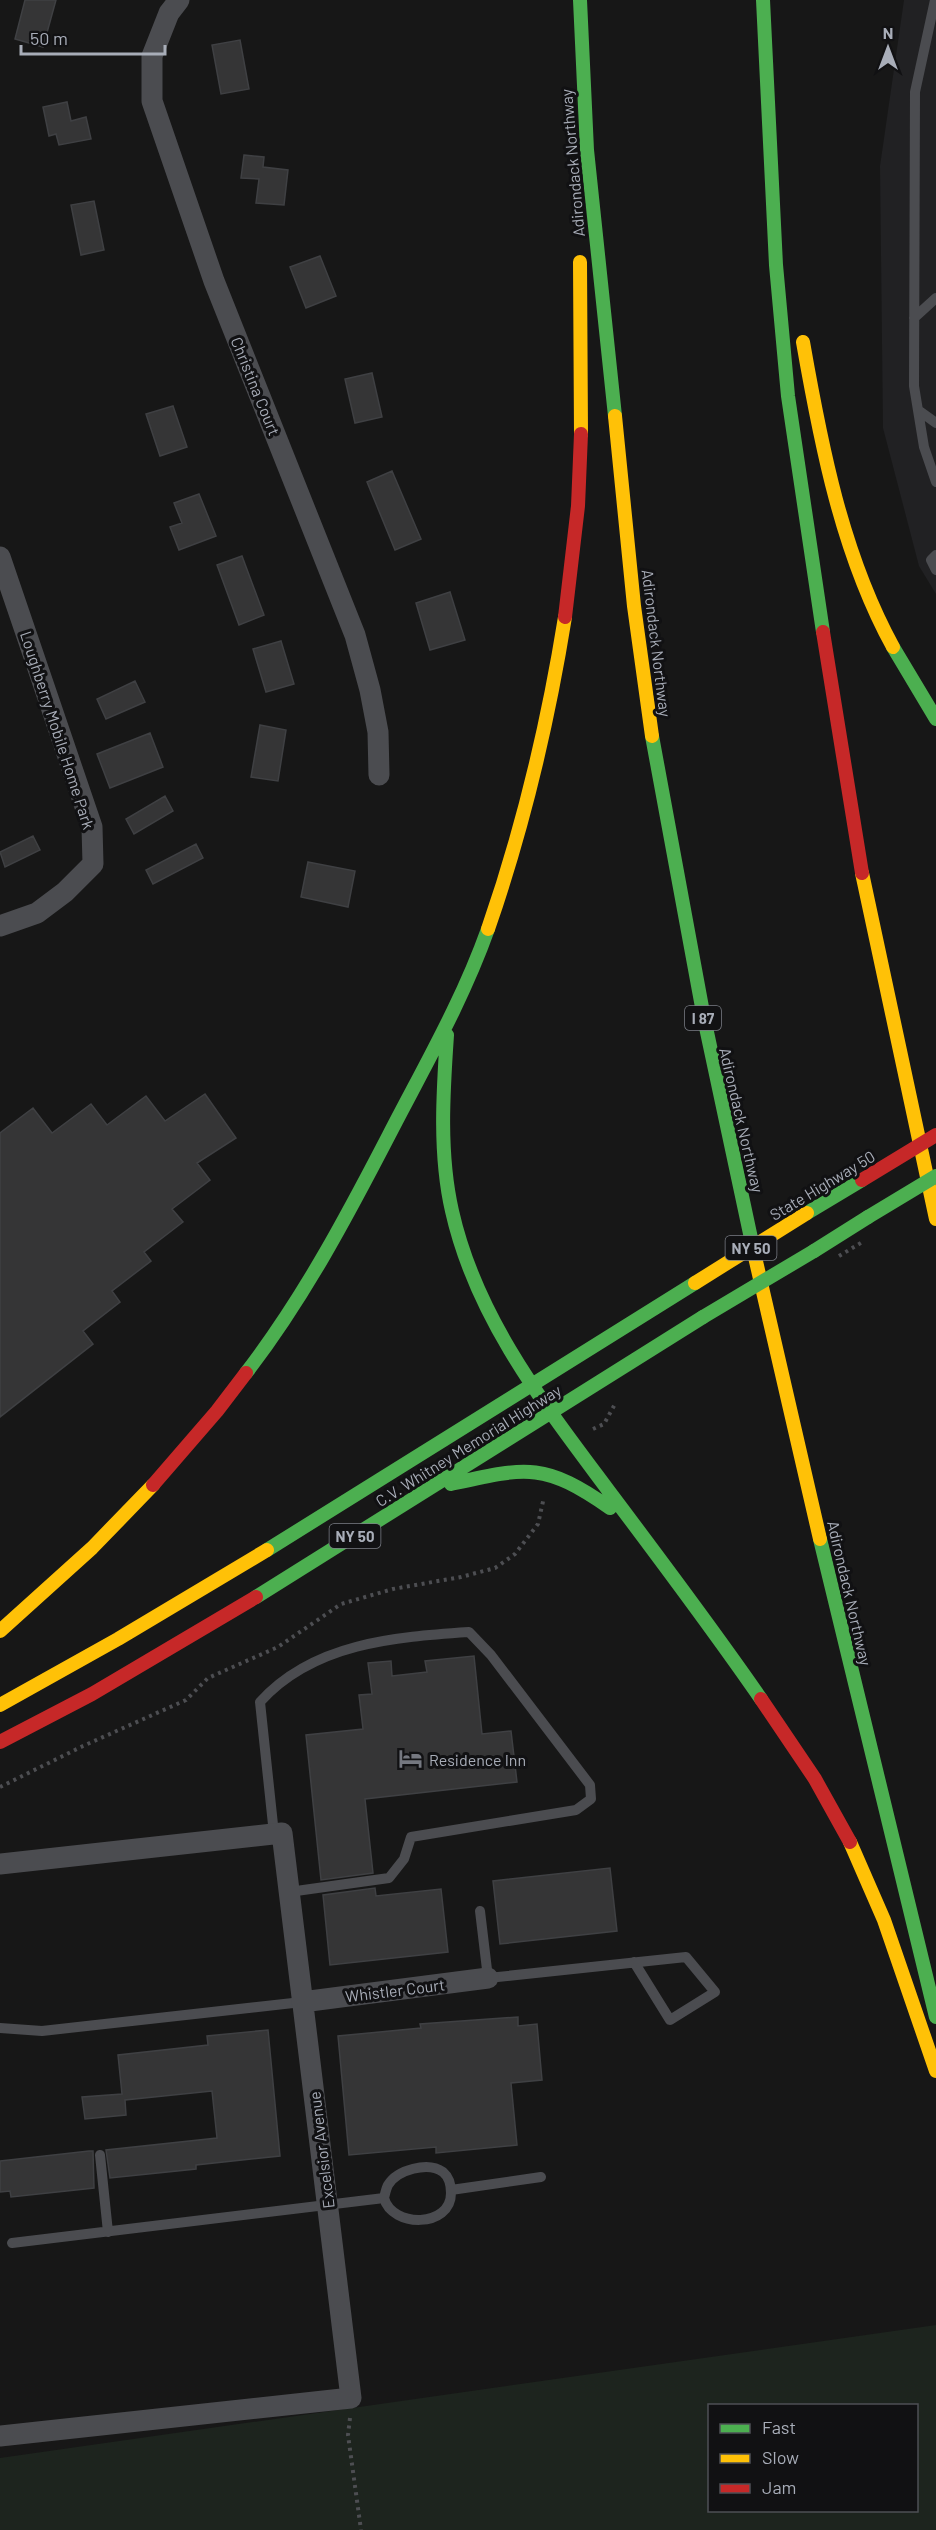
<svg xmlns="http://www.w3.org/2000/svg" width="936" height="2530" viewBox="0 0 936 2530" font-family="Barlow,sans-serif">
	<rect width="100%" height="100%" fill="#171717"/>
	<path fill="#212123" d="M904 0H936V594L919 566 883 428 880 166Z"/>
	<path fill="#1d241e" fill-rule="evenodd" d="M936 2325V2530H0V2458ZM710 2406H916V2510H710Z"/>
	<path fill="#353536" stroke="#3f4043" stroke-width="1.5" d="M25 0H56L43 47 15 39Z
		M240 40 249 89 221 94 212 45Z
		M67 102 71 121 86 117 91 139 59 145 56 134 49 136 43 107Z
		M244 155 264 157 263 167 288 170 284 205 256 203 259 179 241 178Z
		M94 201 104 250 81 255 71 205Z
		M320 256 336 296 306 308 290 267Z
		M372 373 382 417 355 423 345 379Z
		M173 406 187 447 160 456 146 414Z
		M392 471 421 539 395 550 367 482Z
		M199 494 216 536 179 550 170 527 182 523 174 503Z
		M242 556 264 615 239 625 217 565Z
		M450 592 465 640 430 650 416 603Z
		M281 641 294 684 266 692 253 649Z
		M135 681 145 702 106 719 97 699Z
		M260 725 286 730 278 781 251 777Z
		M150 733 163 767 110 788 97 754Z
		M165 796 173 811 134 834 126 819Z
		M33 836 40 850 5 867 0 852Z
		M196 844 203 858 153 884 146 870Z
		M308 862 355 871 348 907 301 897Z
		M205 1094 236 1138 197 1163 210 1180 172 1209 183 1222 144 1252 151 1261 112 1291 120 1302 83 1331 93 1344 0 1417V1133L33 1108 52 1133 91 1104 107 1125 146 1096 165 1121Z
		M474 1656 482 1734 511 1731 517 1782 365 1799 373 1873 321 1880 306 1735 363 1729 359 1695 372 1694 368 1663 391 1661 392 1676 427 1672 425 1661Z
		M610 1868 617 1931 500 1944 493 1881Z
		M375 1888 376 1896 441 1889 448 1952 330 1965 323 1895Z
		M518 2017V2026L537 2024 542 2080 511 2083 517 2145 436 2153V2147L349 2155 338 2036 421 2028 420 2024Z
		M268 2030 280 2156 196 2165V2169L110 2178 106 2150 217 2138 212 2091 125 2100 126 2115 85 2119 82 2097 122 2094 118 2055 208 2045 207 2036Z
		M89 2151H93L94 2188 11 2197 10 2191 0 2192V2161Z"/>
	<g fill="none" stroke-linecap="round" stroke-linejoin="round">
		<path stroke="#4d4e52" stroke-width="4" stroke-dasharray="3 4.5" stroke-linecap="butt" d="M593 1429 604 1424 615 1404
			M0 1787 83 1746 186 1700 208 1678 278 1647 341 1604 393 1589 461 1577 495 1568 515 1554 538 1524 544 1497
			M350 2418 348 2435 361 2530"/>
		<path stroke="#4b4c50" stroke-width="10" d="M935 0 915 92 914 386 924 447 936 482
			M914 318 936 298
			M918 410 936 423
			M936 555 931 560 936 570
			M274 1834 260 1702C313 1643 395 1637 469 1632L491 1655 590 1785 591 1799 576 1810 411 1837 404 1859 389 1878 289 1892
			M480 1911 488 1978 686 1957 715 1992 670 2020 634 1962
			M0 2028 42 2031 302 2002
			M100 2155 108 2232
			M451 2190 541 2177
			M12 2243 384 2198C385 2194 386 2189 388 2185 397 2170 428 2161 443 2172 449 2177 451 2186 451 2193 451 2228 392 2228 384 2198"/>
		<path stroke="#4b4c50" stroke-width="21" d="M179 0 169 13 152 56V101L214 281 355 635 370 690 378 732 379 775
			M0 557 92 827 93 864 65 892 37 913 0 926
			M0 1864 282 1833 351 2398 0 2436
			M302 2002 488 1978"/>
		<path stroke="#4caf50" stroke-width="14" d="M580 0 587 150 615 416
			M763 0 776 265 788 396 823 632
			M893 647 936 719
			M652 736 704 1018 755 1257
			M447 1035C443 1093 439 1154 452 1211 476 1318 544 1404 608 1490 660 1559 712 1628 761 1699
			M807 1213 862 1180
			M814 1251 868 1217
			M246 1373C303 1299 346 1218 389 1135 424 1067 462 1002 488 929
			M451 1484C527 1467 544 1462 610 1508
			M820 1539 936 2017
			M267 1550 695 1283
			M256 1597 703 1317"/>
		<path stroke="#ffc107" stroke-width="14" d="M580 262 581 434
			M803 342C821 445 842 554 893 647
			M615 416 634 606 652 736
			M862 873 936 1219
			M488 929C523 828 548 723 565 617
			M755 1257 820 1539
			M0 1631 92 1548 153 1485
			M0 1705 118 1639 267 1550
			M850 1842 884 1920 936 2071"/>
		<path stroke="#c62828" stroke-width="14" d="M565 617 578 506 581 434
			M823 632 862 873
			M153 1485 217 1411 246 1373
			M761 1699 815 1779 850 1842
			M0 1742 92 1694 256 1597"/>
		<path stroke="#4d4e52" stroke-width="4" stroke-dasharray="3 4.5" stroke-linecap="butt" d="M839 1256 864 1241"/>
		<path stroke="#4caf50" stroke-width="14" d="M868 1217 936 1176
			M703 1317 814 1251"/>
		<path stroke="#ffc107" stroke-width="14" d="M695 1283 807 1213"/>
		<path stroke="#c62828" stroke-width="14" d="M862 1180 936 1135"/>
	</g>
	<defs>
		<symbol id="hotel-bare" viewBox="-9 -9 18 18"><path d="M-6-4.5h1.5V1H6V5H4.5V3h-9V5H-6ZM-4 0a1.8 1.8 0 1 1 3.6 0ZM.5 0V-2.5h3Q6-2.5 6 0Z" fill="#757880" stroke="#111113" stroke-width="2.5" paint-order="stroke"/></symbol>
	</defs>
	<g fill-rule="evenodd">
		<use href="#hotel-bare" x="394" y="1742" width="33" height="33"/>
	</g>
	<g text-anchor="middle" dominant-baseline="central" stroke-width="6" stroke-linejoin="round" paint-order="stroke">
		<g fill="#111113" stroke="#7b7e86" stroke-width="1.5">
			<rect x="685" y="1006" width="36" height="24" rx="4.5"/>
			<rect x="725.5" y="1236" width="51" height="24" rx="4.5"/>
			<rect x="329.5" y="1524" width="51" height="24" rx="4.5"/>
		</g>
		<g font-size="15" font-weight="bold" fill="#a8adb8">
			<text x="703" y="1018">I 87</text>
			<text x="751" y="1248">NY 50</text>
			<text x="355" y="1536">NY 50</text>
		</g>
		<g font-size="16" fill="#a8adb8" stroke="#111113">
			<text transform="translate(572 163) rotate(-95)">Adirondack Northway</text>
			<text transform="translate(256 386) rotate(68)">Christina Court</text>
			<text transform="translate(657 643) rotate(83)">Adirondack Northway</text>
			<text transform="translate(58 730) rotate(72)">Loughberry Mobile Home Park</text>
			<text transform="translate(742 1120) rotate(77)">Adirondack Northway</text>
			<text transform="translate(822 1185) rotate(-31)">State Highway 50</text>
			<text transform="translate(468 1445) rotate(-32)">C.V. Whitney Memorial Highway</text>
			<text transform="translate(850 1593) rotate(77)">Adirondack Northway</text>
			<text transform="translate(395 1990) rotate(-7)">Whistler Court</text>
			<text transform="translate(321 2150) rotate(-97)">Excelsior Avenue</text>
		</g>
		<g font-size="16" fill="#a8adb8" stroke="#111113" text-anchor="start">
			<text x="429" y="1759">Residence Inn</text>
		</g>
	</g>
	<rect x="708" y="2404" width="210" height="108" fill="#111113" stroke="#4d4f55" stroke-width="1.5"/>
	<rect x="720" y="2424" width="30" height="9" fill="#4caf50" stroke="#4d4f55" stroke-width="1.5"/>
	<text x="762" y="2434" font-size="18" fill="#a8adb8">Fast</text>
	<rect x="720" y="2454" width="30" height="9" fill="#ffc107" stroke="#4d4f55" stroke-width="1.5"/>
	<text x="762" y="2464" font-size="18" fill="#a8adb8">Slow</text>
	<rect x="720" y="2484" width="30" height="9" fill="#c62828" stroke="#4d4f55" stroke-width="1.5"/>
	<text x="762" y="2494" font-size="18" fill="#a8adb8">Jam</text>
	<g transform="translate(888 48)" stroke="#111113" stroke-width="4.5" paint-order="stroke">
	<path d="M0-4.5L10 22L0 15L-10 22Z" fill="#a8adb8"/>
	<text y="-9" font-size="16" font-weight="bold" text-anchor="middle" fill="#a8adb8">N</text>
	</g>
	<path d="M21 45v9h144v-9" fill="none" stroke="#a8adb8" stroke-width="3"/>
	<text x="30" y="45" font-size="18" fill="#a8adb8" stroke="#111113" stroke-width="4.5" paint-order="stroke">50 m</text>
</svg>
